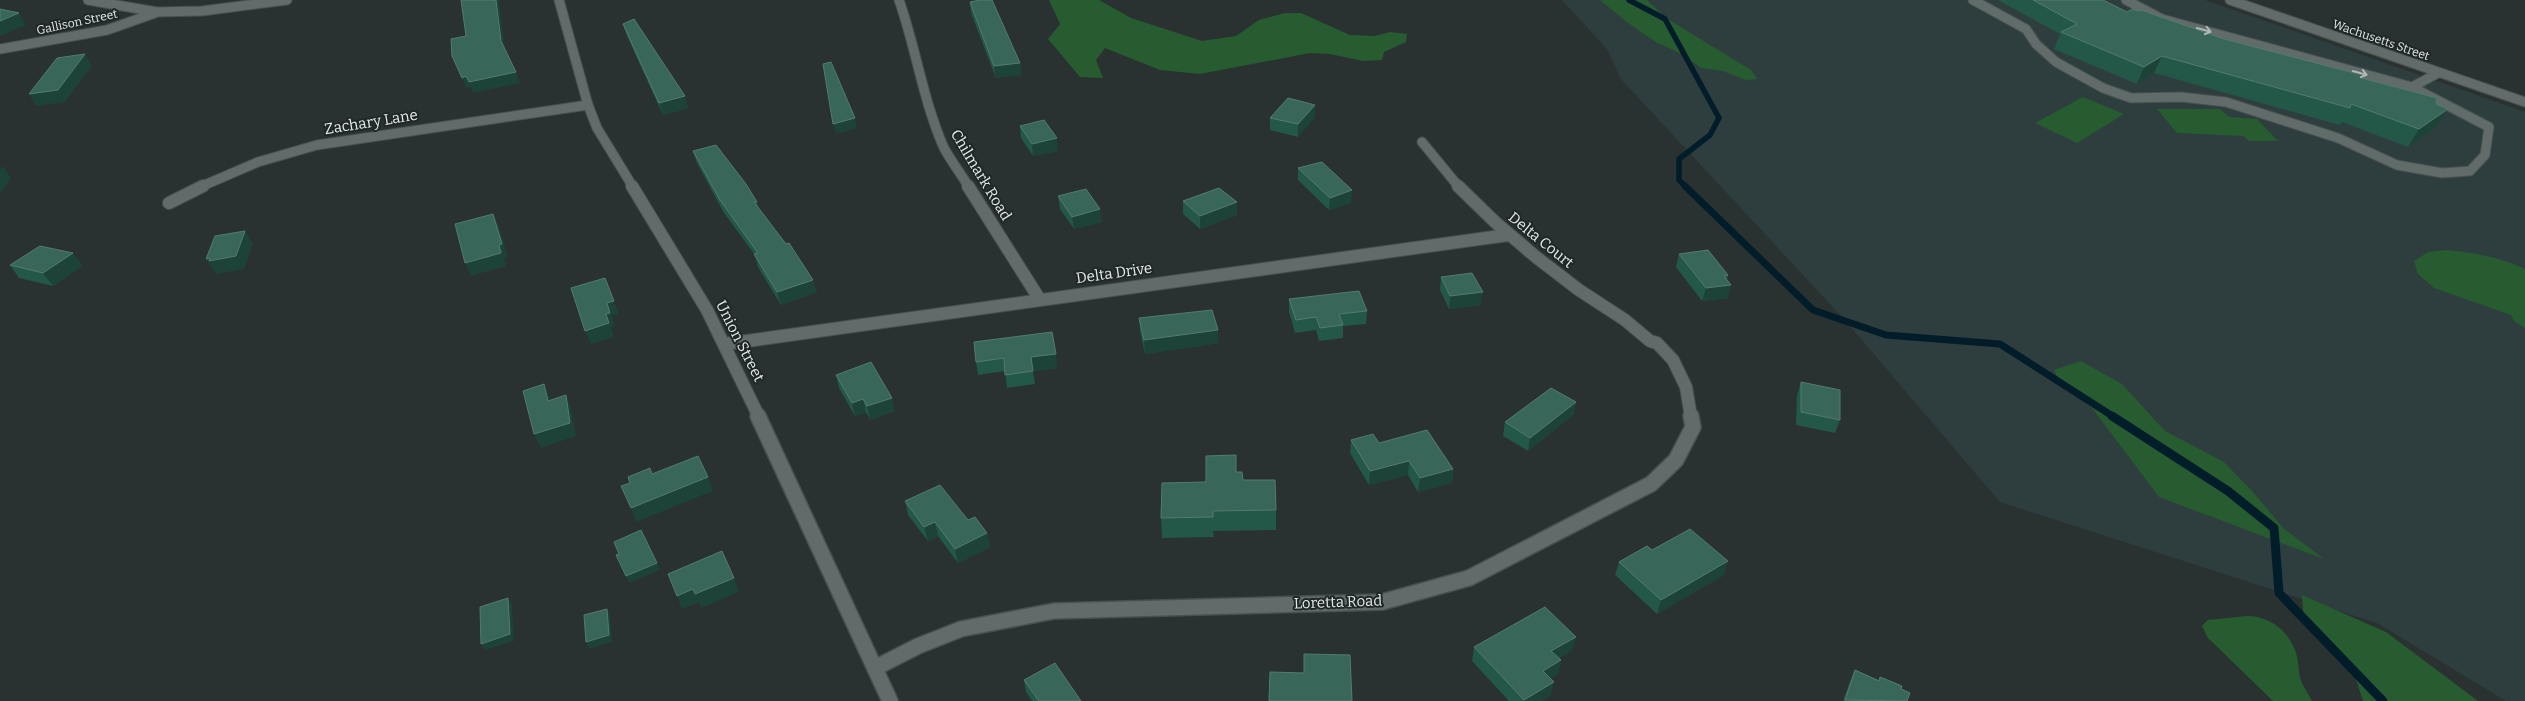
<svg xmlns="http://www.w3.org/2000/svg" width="2525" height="701" viewBox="0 0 2525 701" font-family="Bitter,serif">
	<rect width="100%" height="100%" fill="#293231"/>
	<path fill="#2e3e3e" d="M1562 0H2205L2525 112V701H2506L2377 623 2000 502 1844 319 1621 79 1607 49Z"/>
	<path fill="#275c30" d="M1049 0H1099L1131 18 1202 41 1236 36 1259 20 1285 13H1301L1350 35 1375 36 1390 32 1407 34 1406 42 1384 52 1382 60 1363 61 1330 54 1310 53 1200 74 1160 70 1105 48 1096 60 1103 78 1080 77 1048 39 1060 24Z
		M1600 0H1647L1666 18 1751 70 1757 79 1746 80 1723 71 1701 68 1684 55 1656 42 1628 23Z
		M2083 97 2124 114 2077 143 2035 123Z
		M2157 109H2220L2229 117 2257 119 2278 141H2249L2243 136 2177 133Z
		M2447 250C2475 253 2499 257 2525 269V328L2514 321 2511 315 2434 288 2418 274 2414 261 2428 252Z
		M2081 361 2122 384 2165 431 2224 462 2253 492 2283 528 2324 559 2159 497 2092 408 2059 381 2054 370Z
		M2302 595 2386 632 2478 701H2363L2354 673 2340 655 2304 625Z
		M2247 616C2270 616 2289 631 2296 653 2299 662 2298 672 2301 680 2303 687 2309 694 2312 701H2273L2208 638 2202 626 2208 620Z"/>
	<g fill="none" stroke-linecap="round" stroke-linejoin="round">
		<path stroke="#021d2a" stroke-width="5.5" d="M1629 0 1665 19 1719 118 1710 135 1679 159V180L1686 187"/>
		<path stroke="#021d2a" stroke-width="7" d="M1685 186 1813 310 1886 335 2000 344 2114 417"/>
		<path stroke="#021d2a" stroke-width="9" d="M2112 416 2228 491 2274 528 2279 593 2383 701"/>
		<defs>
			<path id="lane" d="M1973 0 2026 29 2036 44 2056 62 2103 88 2131 98 2181 97 2226 102 2338 138 2397 165 2442 173 2470 171 2485 155 2489 127 2412 87"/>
			<path id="street-far2" d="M88 0 157 12 202 11 287 0
				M899 0C916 48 923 101 944 148 951 161 961 174 969 187
				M2126 0 2162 19 2412 87 2438 73
				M0 49 107 30 155 13
				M1422 142 1459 187
				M200 187 258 162 317 145 588 105"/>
			<path id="street-far1" d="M968 186 1040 300
				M1458 186 1495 222 1536 257 1579 290 1625 320 1650 341 1657 343 1673 360 1686 387 1691 417
				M169 203 203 186
				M725 344 1508 235"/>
			<path id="street" d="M875 668 918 646 961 629 1054 611 1382 602 1469 578 1651 484 1676 460 1693 427 1691 416"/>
			<path id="secondary-far2" d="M559 0 588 105 597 128 633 187
				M2230 0 2525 102"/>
			<path id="secondary-far1" d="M632 186 707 310 759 417"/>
			<path id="secondary" d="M758 416 890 701"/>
		</defs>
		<use href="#lane" stroke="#48504f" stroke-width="11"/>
		<use href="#street-far2" stroke="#48504f" stroke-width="11"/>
		<use href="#street-far1" stroke="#48504f" stroke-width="14"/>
		<use href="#street" stroke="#48504f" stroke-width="18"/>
		<use href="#secondary-far2" stroke="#48504f" stroke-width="11"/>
		<use href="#secondary-far1" stroke="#48504f" stroke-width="14"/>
		<use href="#secondary" stroke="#48504f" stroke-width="18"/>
		<use href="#lane" stroke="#606b6a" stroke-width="9"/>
		<use href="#street-far2" stroke="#606b6a" stroke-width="9"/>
		<use href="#street-far1" stroke="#606b6a" stroke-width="12"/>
		<use href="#street" stroke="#606b6a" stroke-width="15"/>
		<use href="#secondary-far2" stroke="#606b6a" stroke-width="9"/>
		<use href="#secondary-far1" stroke="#606b6a" stroke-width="12"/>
		<use href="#secondary" stroke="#606b6a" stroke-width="15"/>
	</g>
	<path fill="#235747" d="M1998 0H2103L2127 12 2224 39 2361 78 2436 104 2437 126 2408 147 2342 122 2340 125 2154 73 2137 84 2054 49 2060 34Z
		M970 2 1020 63 1021 75 996 78 971 13Z
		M623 24 685 96 688 108 663 115 627 36Z
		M1315 105V117L1298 137 1270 130V118Z
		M1020 126 1058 151 1033 156 1021 138Z
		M693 151 757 202 758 207 817 292 781 305 758 267 755 255 724 213 697 163Z
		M1298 168 1351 203 1329 210 1298 180Z
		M1058 196 1102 222 1074 229 1060 209Z
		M1183 201 1237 215 1200 229 1183 214Z
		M73 253 82 266 53 286 19 278 10 265Z
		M1679 254 1728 275 1727 280 1728 298 1702 301 1676 267Z
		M1441 277 1481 305 1449 309 1440 290Z
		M1289 299 1367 311 1366 324 1343 326V338L1319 341 1316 330 1295 333 1289 312Z
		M1139 318 1219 343 1145 354 1140 331Z
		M1052 332 1057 368 1033 371 1035 384 1007 388 1005 371 978 375 976 362Z
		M836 375 895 411 870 420 866 412 855 416 839 388Z
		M1801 382 1840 420 1835 433 1796 425 1797 395Z
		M1576 402 1573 415 1528 451 1503 436 1505 422Z
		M1351 440 1379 443 1453 469 1452 483 1418 492 1408 475 1369 485 1350 453Z
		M1236 472 1243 480 1276 510V530L1213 531 1214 537 1162 538 1161 518 1206 482Z
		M905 501 968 520 987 533 990 547 958 563 938 536 928 541 908 515Z
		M1652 550 1724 575 1657 614 1615 575 1619 562Z
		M1474 647 1572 650 1559 658 1561 660 1558 674 1551 678V695L1542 701H1509L1472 661Z
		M1855 670 1879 680 1880 677 1901 689 1907 701H1843L1849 684Z
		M1024 680 1081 701H1032L1026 692Z"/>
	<path fill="#1d4237" d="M496 0H499L505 51 501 41Z
		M19 13 26 25 0 36V21Z
		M85 54 92 66 65 102 36 106 29 94Z
		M2162 56 2154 73 2137 84 2144 67Z
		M1020 63 1021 75 996 78 994 66Z
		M516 72 520 83 473 93 469 82Z
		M466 76 471 87 466 88 462 78Z
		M685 96 688 108 663 115 659 103Z
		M1315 105V117L1298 137V124Z
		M2448 109 2437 126 2408 147 2419 129Z
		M855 118 857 128 836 134 833 124Z
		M1057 138 1058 151 1033 156 1032 144Z
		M3 166 11 178 0 194V169Z
		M1352 190 1351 203 1329 210 1330 198Z
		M1237 202V215L1200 229V216Z
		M1100 209 1102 222 1074 229 1072 217Z
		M493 214 499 227 508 257 504 258 506 266 471 276 465 263Z
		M245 231 253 244 244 269 216 274 215 271H214L206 259 210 258Z
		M73 253 82 266 53 286 43 273Z
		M605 278 619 314 612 316 615 326 611 327 614 337 591 344 585 331 606 314 607 303Z
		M813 280 817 292 781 305 777 292Z
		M1731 285 1728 298 1702 301 1706 288Z
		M1483 292 1481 305 1449 309 1450 296Z
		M1218 330 1219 343 1145 354 1144 340Z
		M1056 354 1057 368 1033 371 1035 384 1031 357Z
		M544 384 550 398 554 414 548 401Z
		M566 395 571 408 576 436 541 448 534 434Z
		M892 398 895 411 870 420 867 406Z
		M863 399 866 412 855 416 852 403Z
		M1576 402 1573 415 1528 451 1530 438Z
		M1409 461 1408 475 1369 485 1370 471Z
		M1453 469 1452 483 1418 492 1420 478Z
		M708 477 713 491 636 522 631 508Z
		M935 522 938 536 928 541 924 527Z
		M987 533 990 547 958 563 955 549Z
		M1728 561 1724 575 1657 614 1661 600Z
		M657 563 660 570 629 583 626 576Z
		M734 578 739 592 701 608 699 602 682 609 677 596 693 589Z
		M508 598 512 605 514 641 485 650 481 644Z
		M607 609 610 616 612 642 589 649 586 642Z
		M1576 637 1572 650 1548 664 1551 651Z
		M1561 660 1558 674 1541 684 1543 671Z
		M1554 682 1551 695 1542 701H1524V700Z"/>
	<path fill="#386759" stroke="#537b70" d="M461 0H496L501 41 516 72 469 82 466 76 462 78 452 56 451 39 466 36Z
		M980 0H992L1020 63 994 66 970 2Z
		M2033 0H2103L2127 12 2132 9 2138 11 2141 10 2224 39 2362 75 2361 78 2437 98 2436 104 2448 109 2419 129 2351 104 2350 108 2162 56 2144 67 2061 32 2077 24Z
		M0 9 19 13 0 21Z
		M634 19 685 96 659 103 623 24Z
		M85 54 58 90 29 94 57 58Z
		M831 62 855 118 833 124 823 64Z
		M1288 98 1315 105 1298 124 1270 118Z
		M1044 120 1057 138 1032 144 1020 126Z
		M716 145 746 184 757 202H754L786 244 789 243 813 280 777 292 754 254 758 253 720 200 693 151Z
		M1322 162 1352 190 1330 198 1298 168Z
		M1219 188 1237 202 1200 216 1183 201Z
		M1086 189 1100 209 1072 217 1058 196Z
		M493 214 502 244 499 245 501 253 465 263 455 224Z
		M245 231 236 256 209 261 210 258 206 259 215 236Z
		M40 246 73 253 43 273 10 265Z
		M1708 250 1728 275 1724 276 1731 285 1706 288 1679 254Z
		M1472 273 1483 292 1450 296 1441 277Z
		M605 278 614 301 607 303 610 313 606 314 609 323 585 331 571 288Z
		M1359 291 1367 311 1339 314 1343 325 1320 328 1316 317 1296 320 1289 299Z
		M1212 310 1218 330 1144 340 1139 318Z
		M1052 332 1056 354 1031 357 1033 371 1005 375 1004 358 976 362 974 342Z
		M871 362 892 398 867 406 863 399 852 403 836 375Z
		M1801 382 1840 390V420L1801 412Z
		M544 384 548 401 566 395 570 423 534 434 523 391Z
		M1551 388 1576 402 1530 438 1505 422Z
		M1427 430 1453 469 1420 478 1409 461 1370 471 1351 440 1373 434 1379 443Z
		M1236 455V472H1242L1243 480H1275L1276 510 1213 511V517L1161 518 1162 483 1206 482V456Z
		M698 456 708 477 631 508 621 486 630 483 628 477 650 468 652 474Z
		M940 485 968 520 975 517 987 533 955 549 935 522 924 527 905 501Z
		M1690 529 1728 561 1661 600 1619 562 1647 546 1652 550Z
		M641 530 657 563 626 576 616 555 619 554 614 542Z
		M722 551 734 578 695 594 693 589 677 596 668 574Z
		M508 598 510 634 481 644 480 607Z
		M1545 607 1576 637 1551 651 1561 660 1543 671 1554 682 1524 700 1474 647Z
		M607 609 609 635 586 642 584 615Z
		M1304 654 1350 655 1352 701H1269L1270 672 1304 673Z
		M1055 663 1081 701H1039L1024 680Z
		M1855 670 1879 681 1880 677 1902 686 1901 689 1910 693 1907 701 1845 700Z"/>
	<defs><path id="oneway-shaft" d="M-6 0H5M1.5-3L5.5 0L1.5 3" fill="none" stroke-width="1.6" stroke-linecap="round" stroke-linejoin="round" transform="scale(1.25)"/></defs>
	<g stroke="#afb7b7">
		<use href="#oneway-shaft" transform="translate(2204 30) rotate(15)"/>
		<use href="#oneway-shaft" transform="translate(2360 73) rotate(15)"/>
	</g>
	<g text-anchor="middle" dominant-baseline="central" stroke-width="4" stroke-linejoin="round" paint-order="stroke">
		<g font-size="12" fill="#e4eaea" stroke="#1f2827">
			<text transform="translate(77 22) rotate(-12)">Gallison Street</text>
			<text transform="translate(2381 40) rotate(19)">Wachusetts Street</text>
		</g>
		<g font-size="15" fill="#e4eaea" stroke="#1f2827">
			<text transform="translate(371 122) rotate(-9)">Zachary Lane</text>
			<text transform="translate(981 175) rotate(59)">Chilmark Road</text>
			<text transform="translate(1541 240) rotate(39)">Delta Court</text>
			<text transform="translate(1114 273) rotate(-8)">Delta Drive</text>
			<text transform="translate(740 341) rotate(63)">Union Street</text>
			<text transform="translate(1338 602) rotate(-2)">Loretta Road</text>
		</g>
	</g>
</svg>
